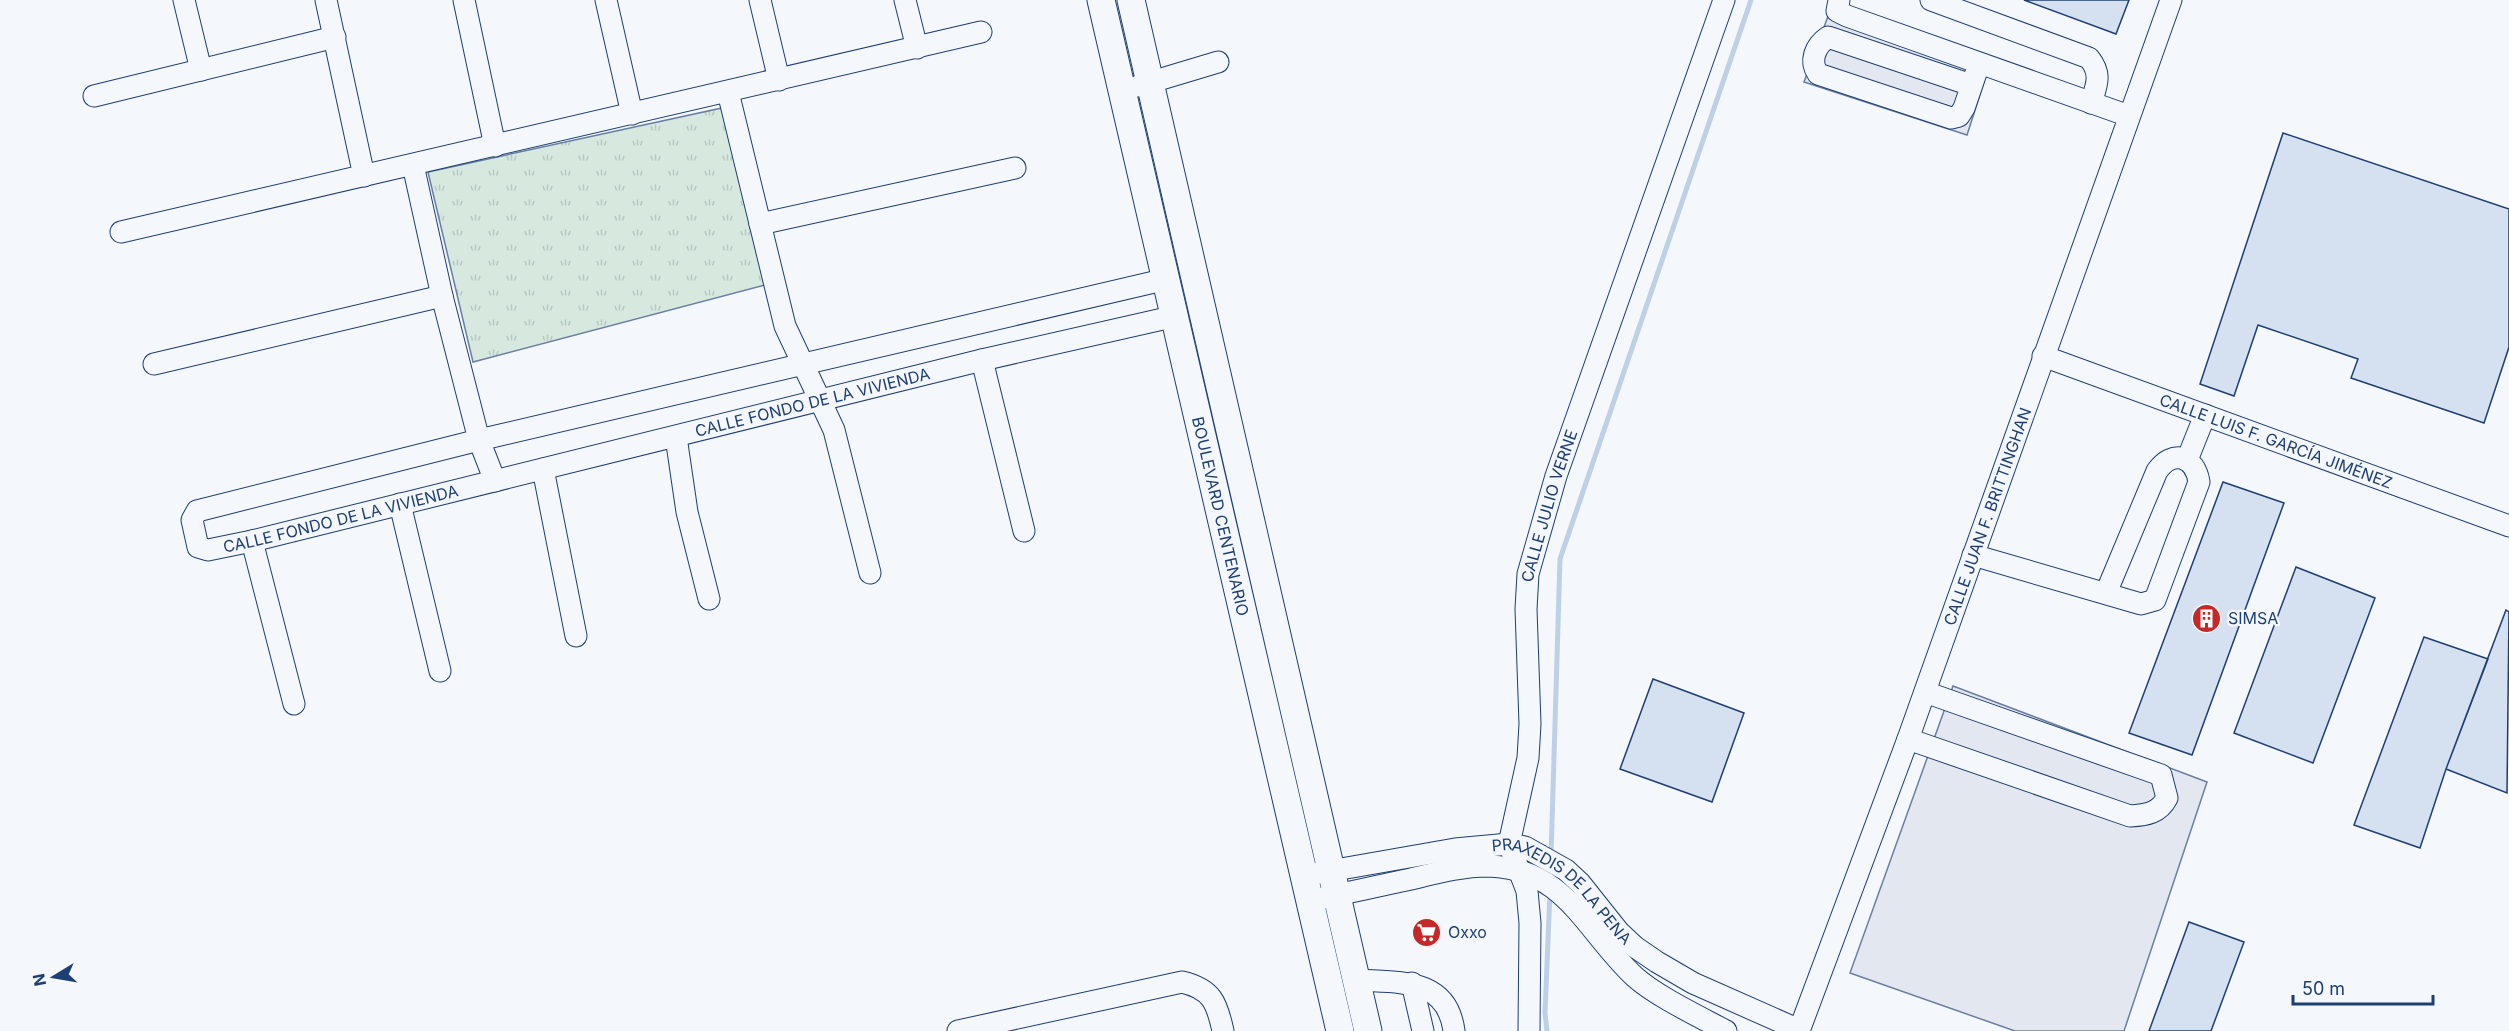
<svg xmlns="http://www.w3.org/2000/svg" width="2509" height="1031" viewBox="0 0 2509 1031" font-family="Inter,sans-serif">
	<defs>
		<pattern id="grass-tufts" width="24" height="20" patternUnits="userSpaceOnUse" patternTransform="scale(1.5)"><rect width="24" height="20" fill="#d7e8df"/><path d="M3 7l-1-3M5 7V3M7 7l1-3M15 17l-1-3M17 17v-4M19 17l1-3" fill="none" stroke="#b8c8c3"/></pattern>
	</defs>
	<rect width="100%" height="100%" fill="#f4f7fb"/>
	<path fill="url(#grass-tufts)" stroke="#687fa3" stroke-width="1.5" d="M722 108 765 285 473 362 428 172Z"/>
	<path fill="#e3e8f0" stroke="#687fa3" stroke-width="1.5" d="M1831 8 1987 73 1967 135 1804 82Z
		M1953 686 2207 782 2124 1031H2015L1850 973Z"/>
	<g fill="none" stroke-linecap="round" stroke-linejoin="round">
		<path stroke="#bed0e5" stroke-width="5" d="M1551 856 1560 559 1751 0
			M1547 1031 1545 1013 1550 892"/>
	</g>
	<path fill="#d5e0f0" stroke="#1d3f73" stroke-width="1.5" d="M2024 0H2129L2116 34Z
		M2283 133 2509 209V347L2484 423 2351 378 2358 359 2258 325 2234 396 2200 384Z
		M2223 482 2284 503 2192 755 2129 733Z
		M2296 567 2375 598 2313 763 2234 733Z
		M2506 610 2509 612 2507 793 2446 769Z
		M2424 637 2488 659 2446 769 2420 848 2354 825Z
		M1653 679 1744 713 1712 802 1620 769Z
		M2189 922 2244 942 2211 1031H2149Z"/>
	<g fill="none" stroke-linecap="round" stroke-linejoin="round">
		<defs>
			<g id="minor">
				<path d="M184 0 201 70"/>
				<path d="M326 0 364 176"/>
				<path d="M464 0 495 146"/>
				<path d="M606 0 632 114"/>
				<path d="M760 0 779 80"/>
				<path d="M905 0 917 48"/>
				<path d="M1839 0 1837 11 1847 16 2129 116"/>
				<path d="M1931 0 2089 58C2102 74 2097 84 2091 103"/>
				<path d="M1971 85 1828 37C1815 46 1809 61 1818 74L1951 118 1959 116 1964 108 1979 64"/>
				<path d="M1138 86 1218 62"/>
				<path d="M728 92 785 326 834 430 870 573"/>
				<path d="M94 96 335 37"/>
				<path d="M413 165 442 296 479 440 495 481"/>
				<path d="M760 224 1015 168"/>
				<path d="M121 232 981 32"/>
				<path id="s1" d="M1167 279 479 440 197 511 192 520 198 547 208 550 252 541 982 360 1176 316"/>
				<path id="s2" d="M2043 356 2509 526"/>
				<path d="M982 360 1024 531"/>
				<path d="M154 364 442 296"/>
				<path d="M676 437 687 512 709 599"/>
				<path d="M2187 460 2205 415"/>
				<path d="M543 469 576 636"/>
				<path d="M400 504 440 671"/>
				<path d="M252 541 294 704"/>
				<path d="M1973 555 2141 604 2155 600 2199 482C2195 456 2173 449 2157 471L2106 593"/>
				<path d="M1908 739 2130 816C2147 815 2159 813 2167 798L2161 775 1925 692"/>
				<path id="s3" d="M1318 873 1455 849 1509 844 1525 847 1566 870 1580 883 1619 932 1635 947 1657 962 1693 983 1799 1030"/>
				<path d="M1309 901C1343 894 1377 886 1411 879 1436 873 1462 866 1488 866 1566 868 1586 932 1635 977 1656 996 1700 1017 1726 1031"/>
				<path d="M1356 980C1399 983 1447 977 1454 1031"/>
				<path d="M1412 983 1423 1031"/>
				<path d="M958 1031 1182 982C1212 989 1217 1003 1223 1031"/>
				<path id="s4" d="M1529 1031 1530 923 1527 891 1509 844 1528 758 1530 724 1526 609 1528 574 1556 476 1724 0"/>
				<path id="s5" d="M1799 1031 1908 739 2171 0"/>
			</g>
			<g id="major">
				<path id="s6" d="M1101 0 1340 1031"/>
				<path d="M1131 0 1368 1031"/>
			</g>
		</defs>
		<use href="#minor" stroke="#1d3f73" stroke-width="23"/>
		<use href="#major" stroke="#1d3f73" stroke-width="29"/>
		<use href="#minor" stroke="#f4f7fb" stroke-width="21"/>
		<use href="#major" stroke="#f4f7fb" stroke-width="27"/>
	</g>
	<defs>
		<symbol id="building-disc" viewBox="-11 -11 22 22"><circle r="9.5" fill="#c62828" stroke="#f4f7fb"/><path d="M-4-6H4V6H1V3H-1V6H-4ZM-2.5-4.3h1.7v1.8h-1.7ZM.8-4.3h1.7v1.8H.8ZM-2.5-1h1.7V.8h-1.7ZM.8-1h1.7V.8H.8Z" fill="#fff"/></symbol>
		<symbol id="supermarket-disc" viewBox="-11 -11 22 22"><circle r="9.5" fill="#c62828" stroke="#f4f7fb"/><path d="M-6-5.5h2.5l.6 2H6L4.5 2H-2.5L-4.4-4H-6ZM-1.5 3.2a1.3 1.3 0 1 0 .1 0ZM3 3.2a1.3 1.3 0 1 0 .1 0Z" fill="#fff"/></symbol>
	</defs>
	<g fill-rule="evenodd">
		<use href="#building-disc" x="2190" y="602" width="33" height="33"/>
		<use href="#supermarket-disc" x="1410" y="916" width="33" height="33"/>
	</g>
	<g text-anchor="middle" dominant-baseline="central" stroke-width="4.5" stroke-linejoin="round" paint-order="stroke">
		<g font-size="16" fill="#1d3f73" stroke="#f4f7fb">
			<text stroke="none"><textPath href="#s1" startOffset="1668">CALLE FONDO DE LA VIVIENDA</textPath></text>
			<text stroke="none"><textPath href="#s2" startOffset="248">CALLE LUIS F. GARCÍA JIMÉNEZ</textPath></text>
			<text stroke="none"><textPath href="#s4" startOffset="534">CALLE JULIO VERNE</textPath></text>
			<text stroke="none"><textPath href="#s6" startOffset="530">BOULEVARD CENTENARIO</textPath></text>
			<text stroke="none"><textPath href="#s5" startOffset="548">CALLE JUAN F. BRITTINGHAN</textPath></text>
			<text stroke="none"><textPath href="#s1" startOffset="1182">CALLE FONDO DE LA VIVIENDA</textPath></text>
			<text stroke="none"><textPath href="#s3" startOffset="264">PRAXEDIS DE LA PENA</textPath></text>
		</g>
		<g font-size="16" fill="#1d3f73" stroke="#f4f7fb" text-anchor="start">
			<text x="2228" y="618">SIMSA</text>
			<text x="1448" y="932">Oxxo</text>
		</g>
	</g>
	<g transform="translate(54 977) rotate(259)" stroke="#f4f7fb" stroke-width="4.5" paint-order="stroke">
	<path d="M0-4.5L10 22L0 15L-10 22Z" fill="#1d3f73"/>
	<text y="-9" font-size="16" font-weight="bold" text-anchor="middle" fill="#1d3f73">N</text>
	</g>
	<path d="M2293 995v9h140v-9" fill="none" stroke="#1d3f73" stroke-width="3"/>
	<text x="2302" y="995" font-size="18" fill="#1d3f73" stroke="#f4f7fb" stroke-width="4.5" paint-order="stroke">50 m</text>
</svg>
